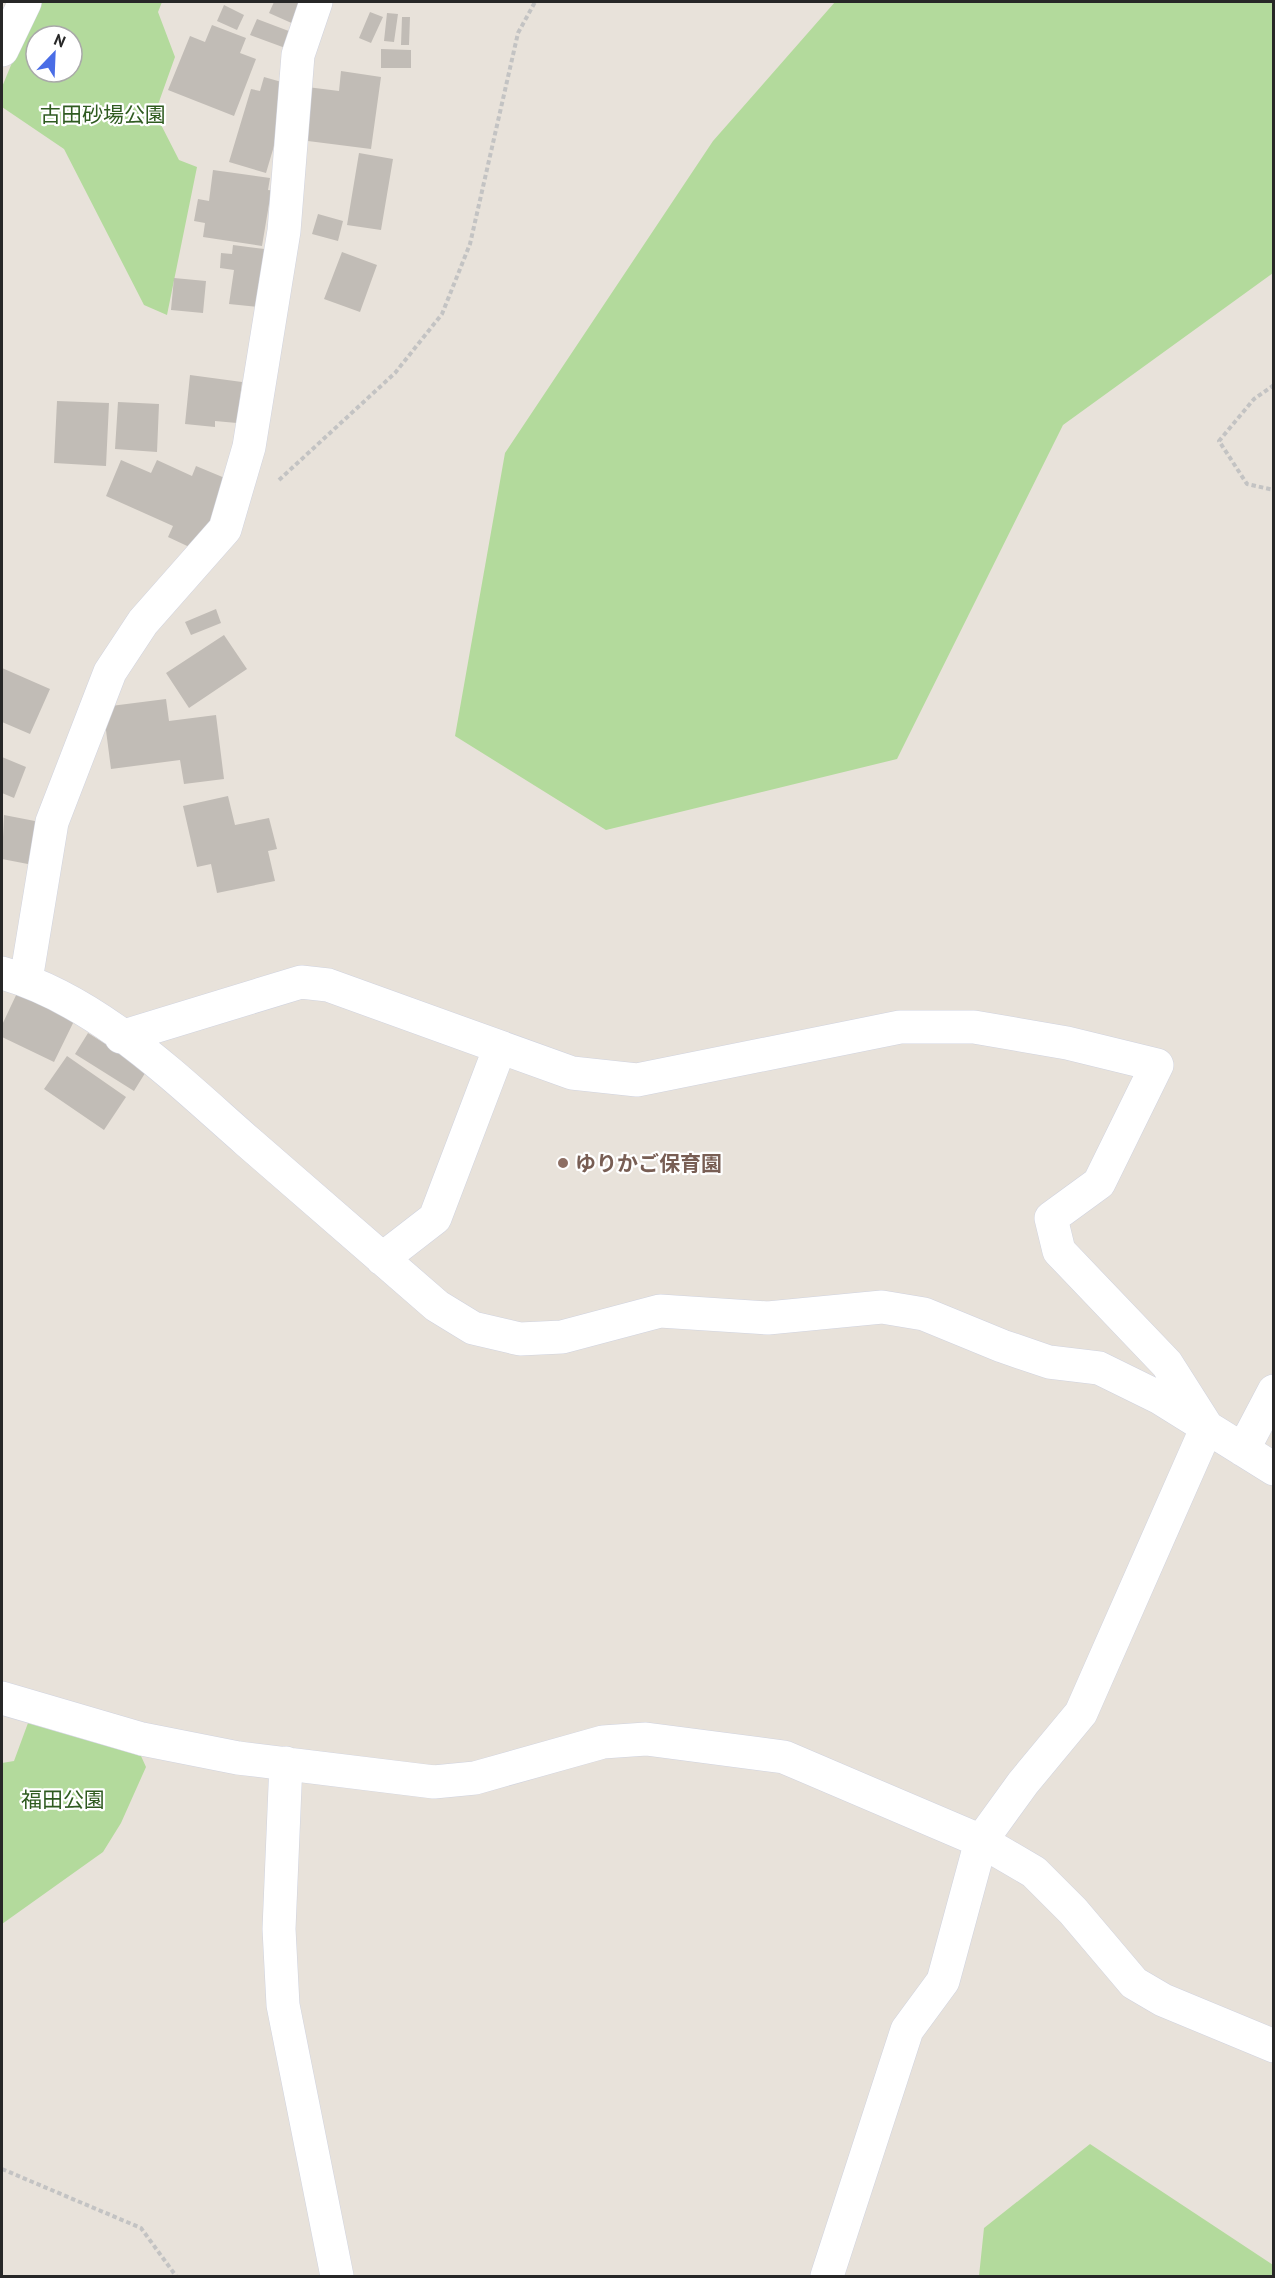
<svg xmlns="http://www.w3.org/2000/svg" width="1275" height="2278" viewBox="0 0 1275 2278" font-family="'PT Sans','Noto Sans JP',sans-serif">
	<rect width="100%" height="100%" fill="#e8e2da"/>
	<path fill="#b3da9c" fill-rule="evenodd" d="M37 2H162L158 12 175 57 155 113 179 160 197 167 167 315 144 305 64 149 2 107V87ZM36 36H72V72H36Z
		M835 2H1273V273L1063 425 897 759 606 830 455 736 505 453 713 141Z
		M28 1723 141 1756 146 1767 121 1823 103 1852 2 1924V1763L14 1761Z
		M1090 2144 1273 2265V2276H979L984 2228Z"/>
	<path fill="#c1bcb6" d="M274 2H306L296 25 269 13Z
		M224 5 244 15 237 30 217 21Z
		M370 12 383 17 371 43 359 38Z
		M387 13 398 14 394 42 384 41Z
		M402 17H410L409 45H401Z
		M257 19 294 33 288 49 250 35Z
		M212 25 246 38 240 53 256 59 234 116 168 90 190 36 205 42Z
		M381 49 411 50V68H381Z
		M341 71 381 77 371 149 300 140 307 87 339 91Z
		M264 77 292 85 266 173 229 162 251 89 260 91Z
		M359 153 393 159 381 230 347 225Z
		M213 170 270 178 268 190 277 191 275 204H269L262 246 203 237 205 223 194 221 198 199 209 201Z
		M318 214 343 221 338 241 312 234Z
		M233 245 273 250 267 308 229 304 234 270 220 268 221 253 232 254Z
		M342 252 377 265 360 312 324 299Z
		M174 278 206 281 203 313 171 310Z
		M190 375 242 382 237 423 215 421V427L185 424Z
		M57 401 109 403 106 466 54 463Z
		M118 402 159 404 157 452 115 449Z
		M121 460 151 473 157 460 192 476 196 466 232 481 200 552 168 537 173 526 106 496Z
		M216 609 221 623 191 635 185 622Z
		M224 635 247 669 189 708 166 673Z
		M2 668 50 689 30 734 2 722Z
		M166 699 169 721 216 715 224 779 184 784 180 760 111 769 103 707Z
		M2 757 26 767 14 798 2 793Z
		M228 796 235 825 269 818 277 849 268 851 275 881 217 893 211 864 197 867 183 806Z
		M4 815 40 822 33 865 2 859Z
		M18 991 75 1019 54 1062 2 1037V1025Z
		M88 1033 147 1070 134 1091 75 1054Z
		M67 1056 126 1097 104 1130 44 1089Z"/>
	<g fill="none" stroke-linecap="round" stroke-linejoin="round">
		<defs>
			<path id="minor" d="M2 50 25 2
				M2 973C97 1000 174 1077 247 1141 310 1196 373 1251 437 1306L473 1328 520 1339 562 1337 660 1311 768 1318 882 1307 924 1314 1002 1346 1049 1362 1099 1368 1160 1398 1274 1469
				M26 980 52 822 110 672 143 622 225 529 249 447 284 231 298 55 316 2
				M121 1037 301 982 328 985 572 1073 637 1080 900 1027H974L1067 1043 1157 1065 1099 1183 1051 1218 1059 1251 1167 1364 1207 1427 1081 1713 1023 1783 981 1841 943 1981 907 2030 827 2276
				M382 1259 435 1218 500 1047
				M1243 1450 1274 1391
				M2 1698 142 1739 238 1758 434 1782 475 1778 603 1742 646 1739 784 1757 981 1841 1034 1872 1073 1911 1134 1983 1163 2000 1274 2046
				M286 1763 279 1929 283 2005 337 2276"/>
		</defs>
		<use href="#minor" stroke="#d0d3df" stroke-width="34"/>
		<path stroke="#c3c3c3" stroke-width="4" stroke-dasharray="4.5 3" stroke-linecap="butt" d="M1274 385 1254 399 1219 441 1247 484 1274 490
			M279 480 395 373 442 314 470 244 518 33 535 2
			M2 2169 141 2228 176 2276"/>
		<use href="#minor" stroke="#fff" stroke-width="33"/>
	</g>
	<circle fill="#8d6e63" stroke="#fff" stroke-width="2" cx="563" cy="1163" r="6"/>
	<g text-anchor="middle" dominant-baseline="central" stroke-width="4.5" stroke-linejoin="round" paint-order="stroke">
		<g font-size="21" fill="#2f5b20" stroke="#fff">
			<text x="103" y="114">古田砂場公園</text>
			<text x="63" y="1799">福田公園</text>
		</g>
		<g font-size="21" font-weight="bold" fill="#785e54" stroke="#fff" text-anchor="start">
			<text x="575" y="1163">ゆりかご保育園</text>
		</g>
	</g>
	<rect width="1275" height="2278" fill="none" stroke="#272727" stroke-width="6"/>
	<g transform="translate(54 54) rotate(23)"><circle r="28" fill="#ffffff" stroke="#a9a9a9" stroke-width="1.5"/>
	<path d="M0-4.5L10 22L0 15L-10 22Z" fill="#4a6de6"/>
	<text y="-9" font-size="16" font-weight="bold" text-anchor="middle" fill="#272727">N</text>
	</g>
</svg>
